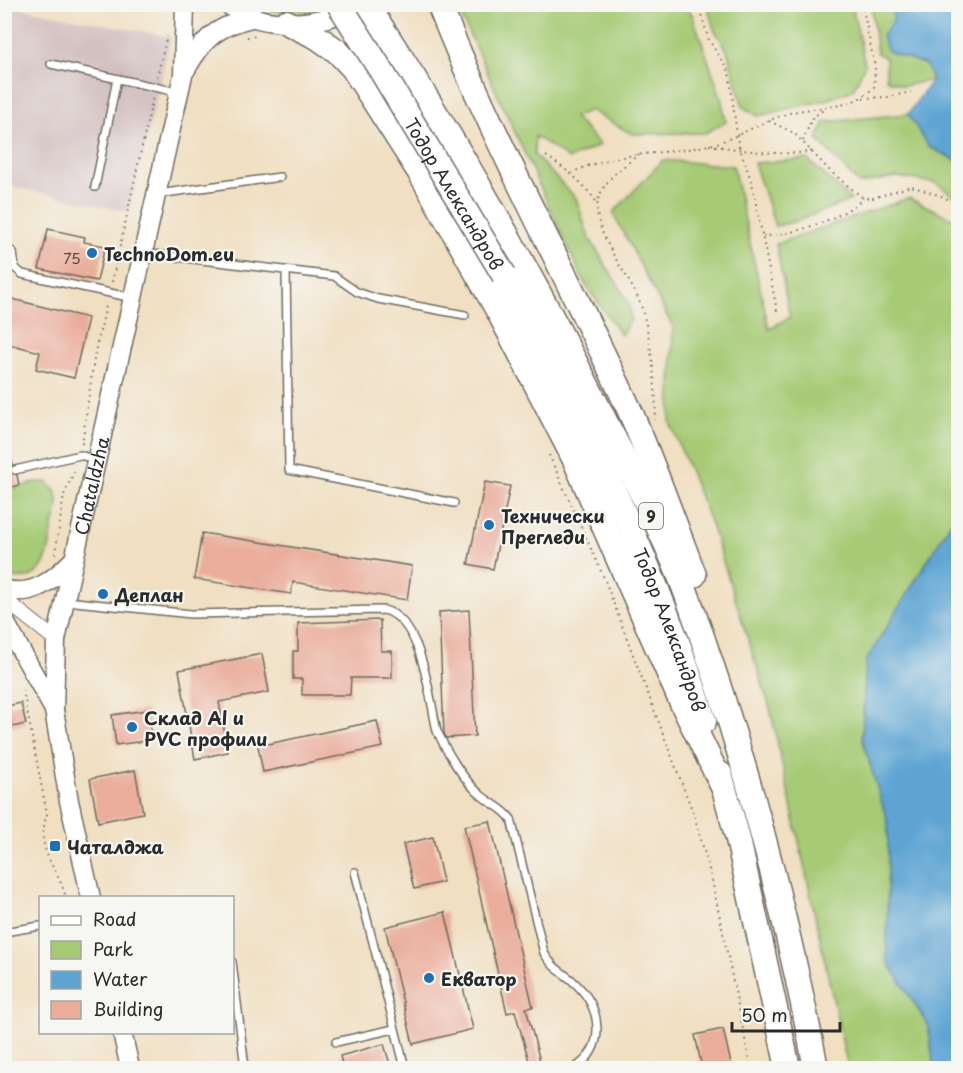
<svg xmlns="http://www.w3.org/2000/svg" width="963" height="1073" viewBox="0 0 963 1073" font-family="'Playpen Sans',sans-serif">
	<rect width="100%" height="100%" fill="#f6f6f2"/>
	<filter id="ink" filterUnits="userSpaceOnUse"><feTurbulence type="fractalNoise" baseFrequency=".0167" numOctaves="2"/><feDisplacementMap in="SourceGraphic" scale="12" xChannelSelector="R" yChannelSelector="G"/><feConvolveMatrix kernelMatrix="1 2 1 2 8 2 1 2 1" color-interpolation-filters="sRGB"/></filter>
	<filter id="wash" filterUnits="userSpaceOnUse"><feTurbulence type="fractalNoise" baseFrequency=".008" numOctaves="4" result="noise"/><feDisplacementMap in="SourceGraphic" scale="24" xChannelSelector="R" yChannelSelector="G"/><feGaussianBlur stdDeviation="1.35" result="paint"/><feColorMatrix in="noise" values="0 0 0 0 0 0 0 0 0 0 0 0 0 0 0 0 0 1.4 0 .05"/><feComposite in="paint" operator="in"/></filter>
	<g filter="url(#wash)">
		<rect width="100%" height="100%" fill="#f0dfc1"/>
		<path fill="#d2bfc0" d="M5 5 171 37 129 212 5 185Z"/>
		<path fill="#a6ca74" stroke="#687a50" stroke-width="1.5" d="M251 5H329C304 15 276 15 251 5Z
			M685 5 692 14 721 97 726 122 705 133 632 134 590 110 574 117 600 145 569 159 535 136 534 155 576 198 588 236 629 303 631 320 621 335 585 284 456 5Z
			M707 5H852L865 65 853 90 826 100 758 116 743 107 727 50 714 29Z
			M871 5H890L894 19 887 51 926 65 932 80 903 86 886 79V58L877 53Z
			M908 114 929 147 958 161V199L936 183 896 177 859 184 817 139 825 122Z
			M807 159 851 200 797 221 775 226 754 163Z
			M663 160 733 166 769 329 790 317 776 244 909 198 958 221V511L866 661 862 738 888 823 887 960 928 1025 934 1068H848L770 708 711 524 670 422 673 327 613 213Z
			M37 482H47C52 487 56 491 58 498 59 506 55 517 53 526 49 555 44 588 5 576V491Z"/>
		<path fill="#5da4d3" stroke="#44687f" stroke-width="1.5" d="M890 5H958V161L929 147 908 114 932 80 926 65 887 51 882 36 894 19Z
			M958 511V1068H934L928 1025 887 960 888 823 862 738 866 661Z"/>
		<g id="blocks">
			<path fill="#eaad9b" d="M48 229 85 237 84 242 105 246 97 281 39 269Z
				M4 297 88 318 74 378 36 369 40 352 4 343Z
				M4 445H8L13 465 10 472 17 475 19 485 4 489Z
				M485 482 510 486 493 569 468 564Z
				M202 533 412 566 407 600 293 582 291 594 194 579Z
				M469 610 475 736 446 738 444 733 439 612Z
				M380 620 381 651H392V678H351L350 695H302V679H293V651H298V623Z
				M262 654 269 692 219 702 228 752 195 759 179 670Z
				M21 703 26 724 12 727 7 706Z
				M147 710 152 740 116 745 112 715Z
				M377 721 383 747 263 772 258 746Z
				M135 770 143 813 98 822 90 779Z
				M490 821 533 1007 526 1008 541 1065 531 1068 515 1011 507 1013 464 826Z
				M433 837 443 882 414 889 403 844Z
				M445 912 473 1029 413 1044 385 927Z
				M723 1029 732 1068H702L695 1035Z
				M384 1044 391 1068H343L340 1056Z"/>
		</g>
	</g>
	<g filter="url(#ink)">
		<use href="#blocks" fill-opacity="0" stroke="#706a60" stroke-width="1.5"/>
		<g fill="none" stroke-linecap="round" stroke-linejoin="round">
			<defs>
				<path id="lane" d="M51 64 177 92
					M95 187 117 79
					M158 194 280 177
					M4 248 13 252 15 268 22 274 133 298
					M144 253 334 276 357 292 378 299 465 315
					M286 270 289 470 454 503
					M15 470 80 455 96 460
					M66 601 191 614 384 610C423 620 429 697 437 731 447 753 464 781 482 796 493 805 503 808 511 819L544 953C556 973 564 971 577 985 602 1010 606 1048 575 1068
					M355 872 405 1068
					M4 932 40 926
					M232 962 245 1068
					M336 1042 394 1029"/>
				<path id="street" d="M4 599 56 640"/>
				<g id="secondary">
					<path d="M227 4C263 31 316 26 354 8"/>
					<path d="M185 71C204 37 217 26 255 17"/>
					<path d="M4 589C33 598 54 579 73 560"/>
					<path d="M4 620 54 710"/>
					<path id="s1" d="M91 898 69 801 54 710 56 640 183 75 185 4"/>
					<path d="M122 1032 130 1068"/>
				</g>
				<g id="highway">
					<path d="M366 4C454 136 531 273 602 415 631 473 665 534 687 595 744 749 785 908 816 1068"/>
					<path d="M439 4C494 143 567 274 629 409 653 463 673 520 694 575"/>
					<path d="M286 22 317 37 337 51 353 68 424 179 500 314 574 458 681 701 724 789"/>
					<path id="s2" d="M504 275C581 418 656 565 704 721"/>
					<path d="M720 774 738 839 788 1068"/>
				</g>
			</defs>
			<use href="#lane" stroke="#706a60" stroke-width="10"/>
			<use href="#street" stroke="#706a60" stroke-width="16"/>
			<use href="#secondary" stroke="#706a60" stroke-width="21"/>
			<use href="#highway" stroke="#706a60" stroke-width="27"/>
			<path stroke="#706a60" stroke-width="2" stroke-dasharray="1.5 4.5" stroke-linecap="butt" d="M698 4 709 40 729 72 738 143 752 183 777 311
				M247 37 259 36
				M157 77 167 36
				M863 98 889 97 911 92
				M769 121 794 133 830 171 863 198H873L911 186 944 197 958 206
				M803 141 812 118 823 110
				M709 145C745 150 778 157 814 151
				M639 154C623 168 603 179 598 201 591 234 632 277 641 306 650 332 658 394 655 420
				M546 156C567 170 583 182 597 203
				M571 173C619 150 661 156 709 145 740 138 767 117 798 111 827 106 853 109 874 87L875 67 862 4
				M763 236C791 236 844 218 863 198
				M112 282 153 97
				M82 444 95 352 107 302
				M549 455 604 578 695 818 712 880 751 1068
				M55 554 64 495 76 467
				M23 690 47 814C34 853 57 863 66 898"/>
			<use href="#lane" stroke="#fff" stroke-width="7"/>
			<use href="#street" stroke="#fff" stroke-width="14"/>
			<use href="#secondary" stroke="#fff" stroke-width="18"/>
			<use href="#highway" stroke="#fff" stroke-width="24"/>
			<defs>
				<g id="highway-bridge">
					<path id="s3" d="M339 4 382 72 504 275"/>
				</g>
			</defs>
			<use href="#highway-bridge" stroke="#706a60" stroke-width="27" stroke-linecap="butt"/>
			<use href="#highway-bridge" stroke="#fff" stroke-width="24"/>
		</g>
	</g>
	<g fill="#1f6fb2" stroke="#f6f6f2" stroke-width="2">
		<circle cx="92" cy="253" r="6"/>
		<circle cx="489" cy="525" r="6"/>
		<circle cx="103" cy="594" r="6"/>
		<circle cx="132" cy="727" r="6"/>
		<rect x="49" y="840" width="12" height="12" rx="3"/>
		<circle cx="429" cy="978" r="6"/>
	</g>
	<g text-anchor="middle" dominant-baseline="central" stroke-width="4.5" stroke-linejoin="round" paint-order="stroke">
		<g font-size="15" fill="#5b4c47">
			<text x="72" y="257">75</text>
		</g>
		<rect fill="#f6f6f2" stroke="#686867" stroke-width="1.5" x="639" y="503" width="24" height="26" rx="4.5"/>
		<g font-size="16" font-weight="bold" fill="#2b2b2b">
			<text x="651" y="516">9</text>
		</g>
		<g font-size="18" fill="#2b2b2b" stroke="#f6f6f2">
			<text stroke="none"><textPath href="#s3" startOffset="222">Тодор Александров</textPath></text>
			<text stroke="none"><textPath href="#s1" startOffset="420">Chataldzha</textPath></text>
			<text stroke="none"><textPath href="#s2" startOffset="392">Тодор Александров</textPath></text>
		</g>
		<g font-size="18" font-weight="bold" fill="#2b2b2b" stroke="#f6f6f2" text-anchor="start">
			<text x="104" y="253">TechnoDom.eu</text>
			<text x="501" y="515">Технически<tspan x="501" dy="21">Прегледи</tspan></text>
			<text x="115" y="594">Деплан</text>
			<text x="144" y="717">Склад Al и<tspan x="144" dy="21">PVC профили</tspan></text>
			<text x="67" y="846">Чаталджа</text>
			<text x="441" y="978">Екватор</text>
		</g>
	</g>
	<rect width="963" height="1073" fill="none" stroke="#f6f6f2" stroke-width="24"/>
	<rect x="39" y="896" width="195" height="138" fill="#f6f6f2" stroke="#a5a5a2" stroke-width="1.5"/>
	<rect x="51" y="916" width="30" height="9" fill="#ffffff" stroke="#a5a5a2" stroke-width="1.5"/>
	<text x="93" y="926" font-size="18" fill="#2b2b2b">Road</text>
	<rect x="51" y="941" width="30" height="18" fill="#a6ca74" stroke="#a5a5a2" stroke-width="1.5"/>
	<text x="93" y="956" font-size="18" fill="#2b2b2b">Park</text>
	<rect x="51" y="971" width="30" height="18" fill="#5da4d3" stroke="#a5a5a2" stroke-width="1.5"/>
	<text x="93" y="986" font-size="18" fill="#2b2b2b">Water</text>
	<rect x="51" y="1001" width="30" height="18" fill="#eaad9b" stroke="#a5a5a2" stroke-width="1.5"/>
	<text x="93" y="1016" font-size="18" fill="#2b2b2b">Building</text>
	<path d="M732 1022v9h108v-9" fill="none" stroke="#2b2b2b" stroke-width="3"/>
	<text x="741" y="1022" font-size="18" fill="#2b2b2b" stroke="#f6f6f2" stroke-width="4.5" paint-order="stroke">50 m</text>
</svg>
